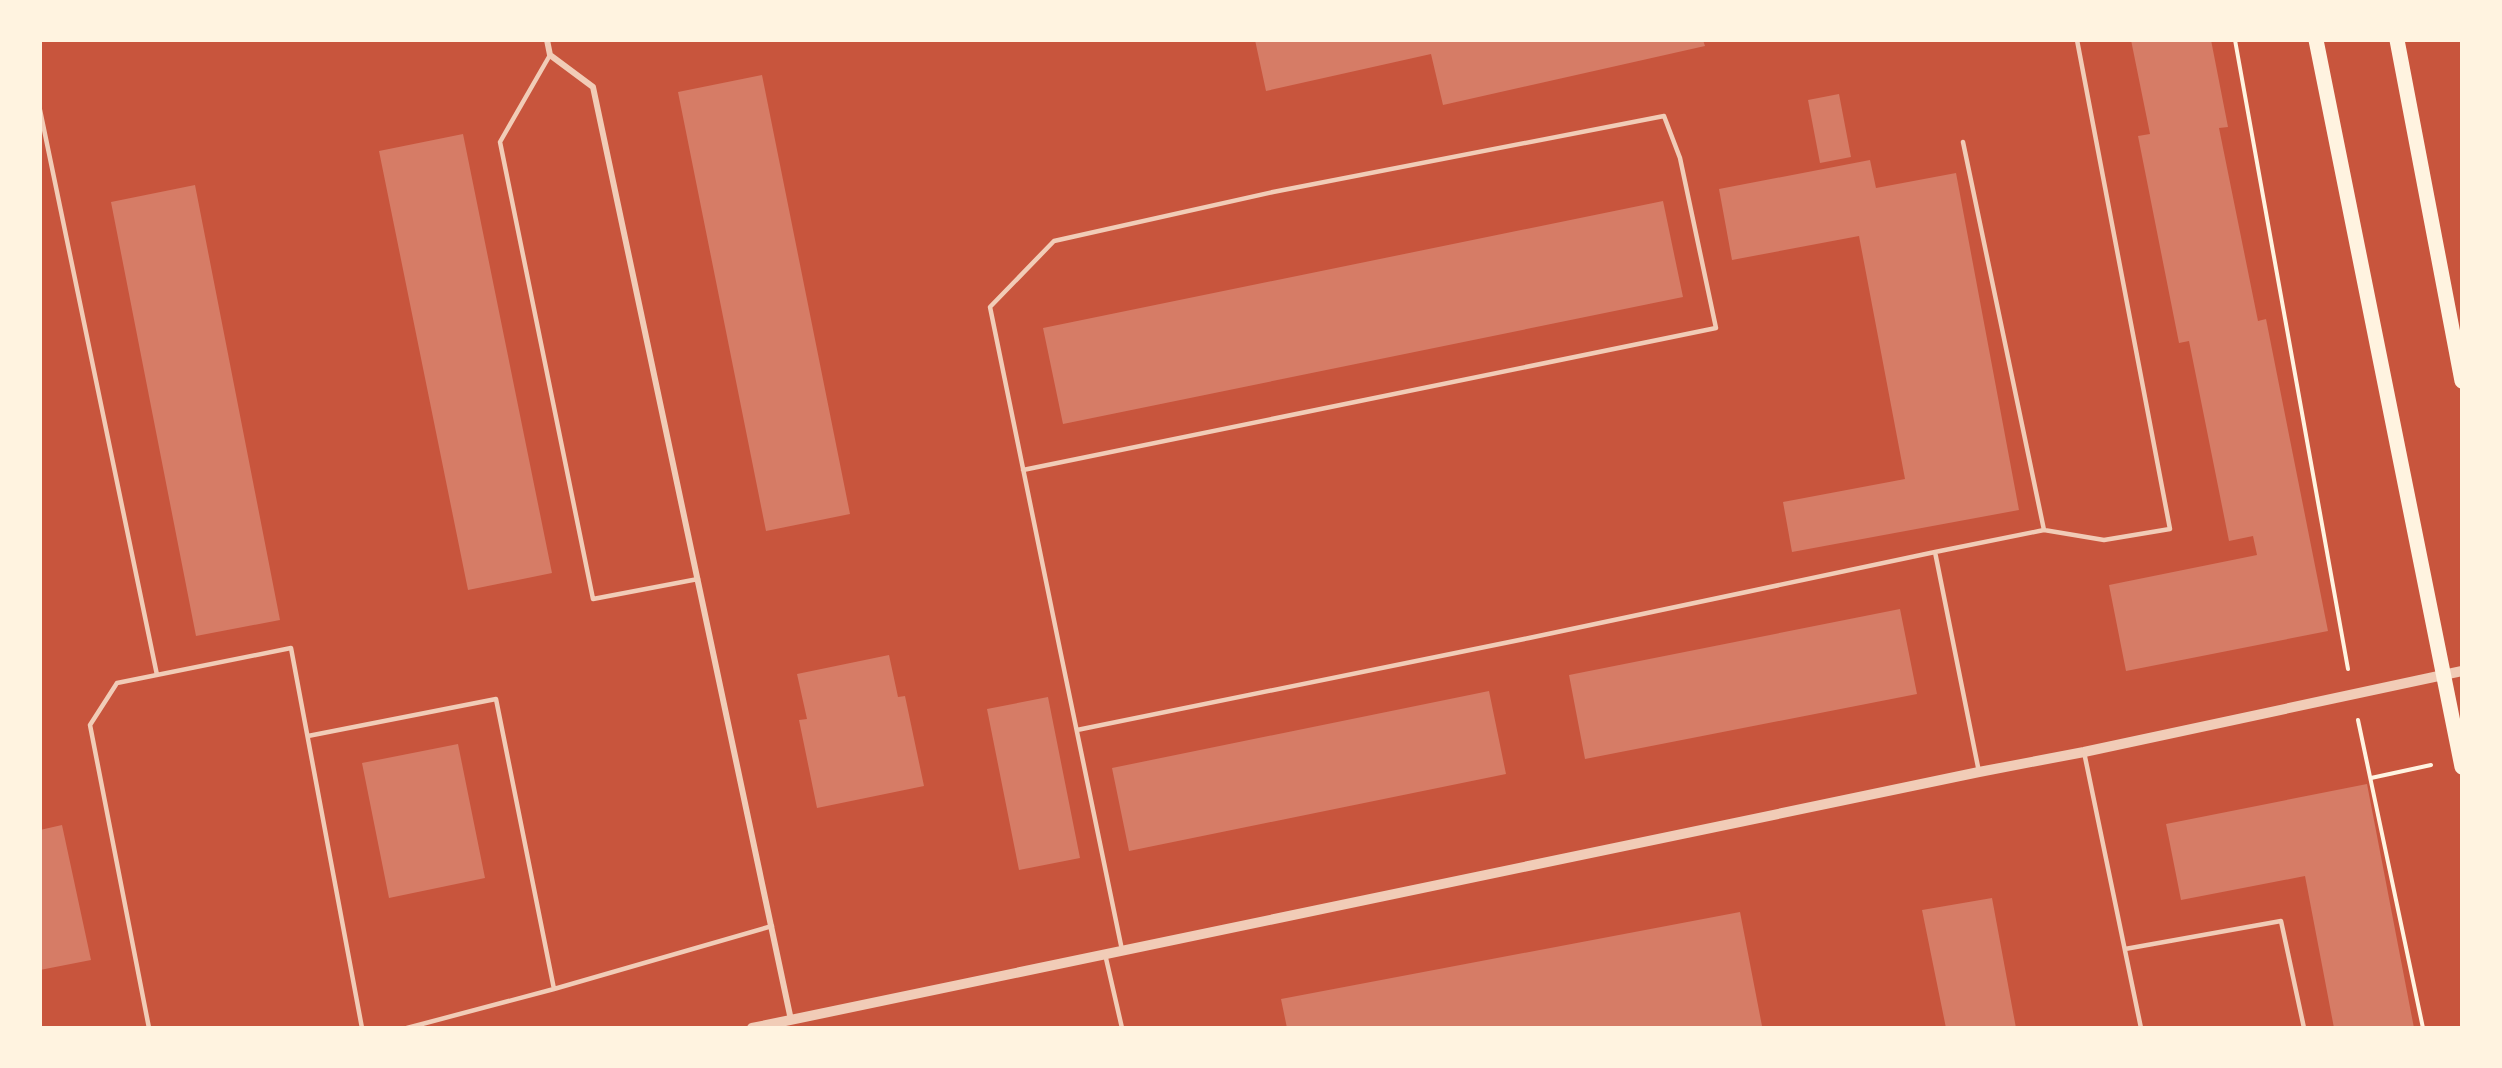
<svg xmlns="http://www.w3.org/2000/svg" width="2502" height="1068" viewBox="0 0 2502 1068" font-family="'Fira Sans Condensed',sans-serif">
	<rect width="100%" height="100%" fill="#c8553d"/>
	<path fill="#d67c66" d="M1255 40H1703L1705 46 1443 105 1431 54 1266 91Z
		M2131 40H2211L2228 127 2219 128 2258 321 2266 319 2328 631 2126 671 2109 585 2257 555 2253 536 2229 541 2189 341 2179 343 2138 136 2150 134Z
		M762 75 850 514 766 531 678 92Z
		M1839 94 1851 157 1820 163 1808 100Z
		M463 134 552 573 468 590 379 151Z
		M1870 160 1876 188 1956 173 2019 510 1792 552 1783 502 1905 479 1859 236 1732 260 1719 189Z
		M195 185 280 620 196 636 111 202Z
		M1663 201 1683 297 1063 424 1043 328Z
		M1900 609 1917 694 1585 759 1569 675Z
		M889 655 898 697 905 696 924 786 817 808 799 720 807 719 797 674Z
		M1489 691 1506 774 1129 851 1112 768Z
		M1048 697 1080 858 1019 870 987 709Z
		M458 744 485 878 389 898 362 763Z
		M2367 784 2414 1028H2334L2305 876 2181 900 2166 824Z
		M62 825 91 960 40 970V830Z
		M1992 898 2016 1028H1946L1922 910Z
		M1740 912 1762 1026 1287 1028 1281 999Z"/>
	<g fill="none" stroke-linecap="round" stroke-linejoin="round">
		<path stroke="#fff3e0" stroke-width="4" d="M2235 40 2348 669
			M2358 720 2423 1028
			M2371 778 2431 765"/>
		<path stroke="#f1ccb7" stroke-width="4.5" d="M550 55 500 142 593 599 698 579
			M40 110 157 675
			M1963 142 2044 530 1935 552 1979 772
			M1023 470 1716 328 1680 158 1664 116 1273 192 1054 241 990 307C1033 521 1078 736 1122 950
			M2044 530 2104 540 2170 529 2077 40
			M1077 730 1529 638 1935 552
			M308 736 496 699 554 989
			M2084 752 2141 1028
			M2125 949 2281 921 2304 1028
			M1105 954 1122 1028
			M149 1028 90 725 117 683 291 648 362 1028
			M407 1028 554 989 772 926"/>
		<path stroke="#f1ccb7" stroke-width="6" d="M547 40 550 55 593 87 791 1020"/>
		<path stroke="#f1ccb7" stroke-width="10" d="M752 1028 1979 772 2084 752 2462 671"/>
		<path stroke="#fff3e0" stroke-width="15" d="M2316 40 2462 767
			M2397 40 2462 381"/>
	</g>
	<rect width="2502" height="1068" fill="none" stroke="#fff3e0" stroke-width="84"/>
</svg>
